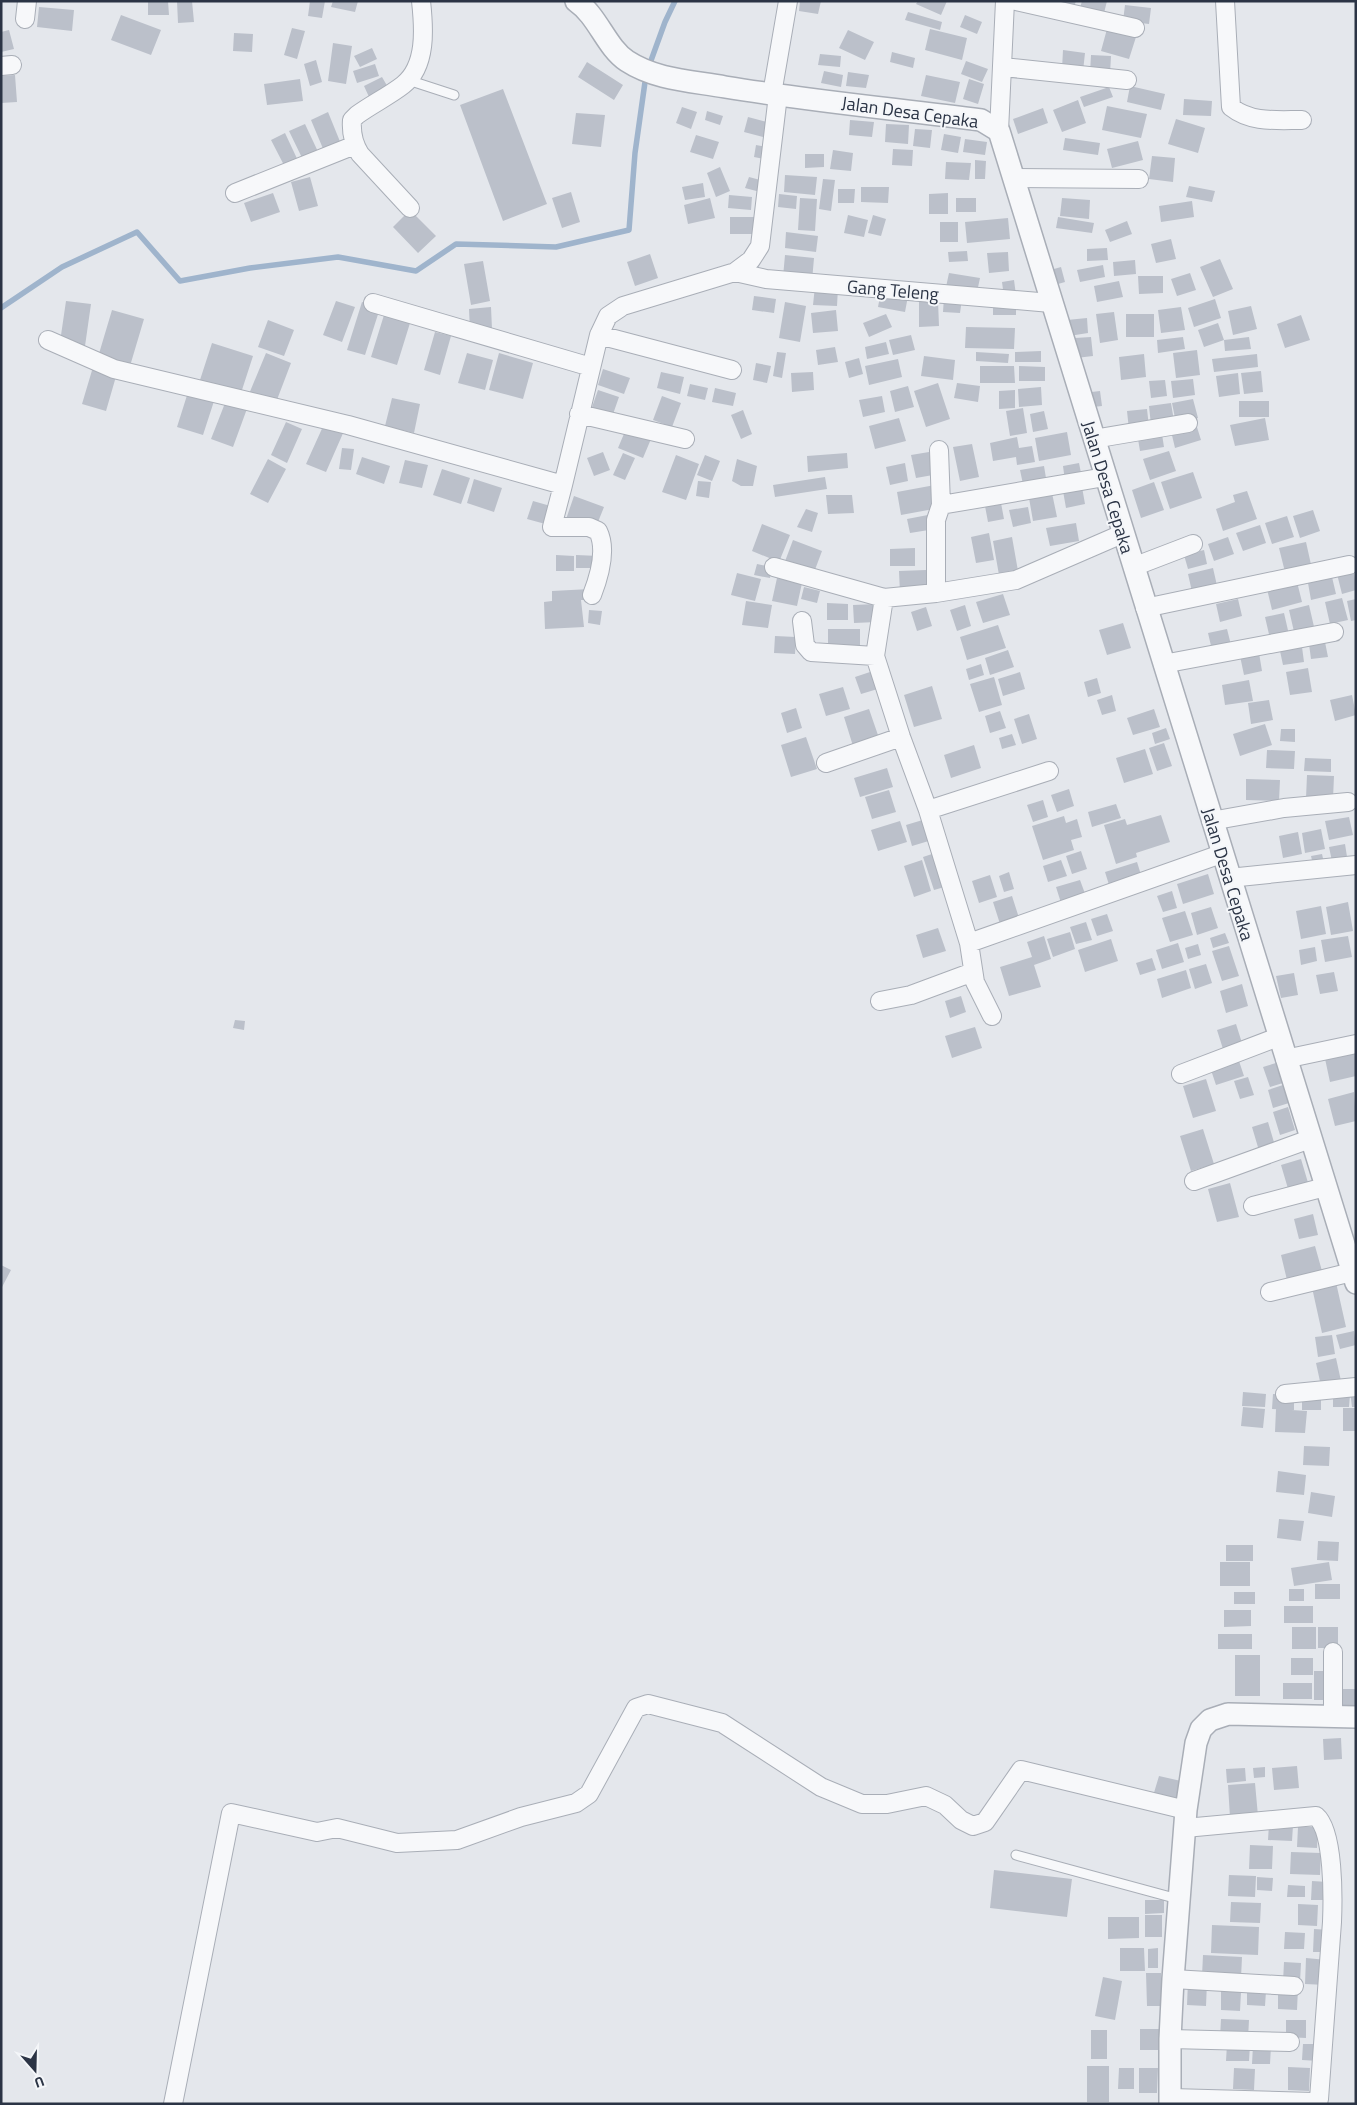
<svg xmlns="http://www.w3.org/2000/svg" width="1357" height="2105" viewBox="0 0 1357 2105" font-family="'Titillium Web',sans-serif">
	<rect width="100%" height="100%" fill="#e4e7ec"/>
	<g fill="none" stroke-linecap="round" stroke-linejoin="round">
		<path stroke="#9fb4cc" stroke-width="5.5" d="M649 66 665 22 675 1
			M1 308 62 267 137 232 180 281 250 268 338 257 416 271 456 244 556 247 629 230 635 153 646 75"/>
	</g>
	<path fill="#bbc0ca" d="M148 1H168L169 15H148Z
		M177 1H192L194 22 178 23Z
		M310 1H325L322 18 308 16Z
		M333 1H358L355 12 331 7Z
		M800 1H821L818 14 799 11Z
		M918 1H947L941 15 916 4Z
		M1055 1H1076L1074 7Z
		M1082 1H1107L1103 17 1079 11Z
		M1125 5 1151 8 1149 24 1123 21Z
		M39 7 74 10 72 31 37 27Z
		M908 12 942 22 940 30 905 20Z
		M121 15 161 30 151 55 111 40Z
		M965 15 982 22 977 34 960 27Z
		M292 28 305 31 297 59 284 55Z
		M930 29 967 38 962 60 925 50Z
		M1107 29 1136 37 1129 59 1101 51Z
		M9 30 14 49 1 52V32Z
		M848 30 874 42 865 60 839 48Z
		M234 33 253 34 252 52 233 51Z
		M333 43 352 46 346 84 328 81Z
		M372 48 377 59 360 67 354 56Z
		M1063 50 1085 53 1083 71 1062 69Z
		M892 52 915 58 913 68 890 62Z
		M820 54 841 56 840 67 818 65Z
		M1091 55 1111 56 1110 74 1090 73Z
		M316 60 322 82 310 86 304 64Z
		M966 61 988 69 982 82 961 74Z
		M587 62 623 85 614 100 578 77Z
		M375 64 379 76 357 83 353 71Z
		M824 71 843 75 841 87 821 83Z
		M848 72 869 75 866 88 846 86Z
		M15 75 17 102 1 103V76Z
		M926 75 960 82 955 103 921 96Z
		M382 77 389 89 370 99 364 86Z
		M300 79 303 101 267 105 264 84Z
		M969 79 984 84 978 104 963 99Z
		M1130 86 1165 94 1161 110 1127 102Z
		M1109 87 1113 97 1084 107 1080 97Z
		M503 89 547 204 503 221 460 105Z
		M1184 99 1212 101 1211 116 1183 115Z
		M1078 100 1086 123 1062 132 1053 110Z
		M1107 106 1147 114 1141 138 1102 130Z
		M682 107 697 112 691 129 676 123Z
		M1043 108 1048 123 1018 134 1013 119Z
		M707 111 723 116 720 125 705 120Z
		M328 112 341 144 324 151 311 120Z
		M576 113 605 115 601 147 572 144Z
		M748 117 771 123 767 138 744 132Z
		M1176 119 1205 128 1198 153 1168 144Z
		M850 120 874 122 872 137 849 135Z
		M305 124 320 156 305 164 289 131Z
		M886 124 909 125 908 144 885 142Z
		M915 129 932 130 930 148 913 146Z
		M285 133 300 165 287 171 271 140Z
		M944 134 961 137 958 153 941 150Z
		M696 135 719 142 713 159 690 152Z
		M1065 138 1100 143 1098 155 1063 150Z
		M965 139 987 142 985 155 963 152Z
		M1138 141 1143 160 1112 168 1107 149Z
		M756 145 772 148 770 160 754 157Z
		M893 149 913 150 912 166 892 165Z
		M833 150 853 153 851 171 830 169Z
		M805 154H824V167L805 168Z
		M1152 156 1175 158 1173 182 1149 179Z
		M975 160 986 161 985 179H975Z
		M946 162 971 163 969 180 945 179Z
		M720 167 730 191 716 197 707 173Z
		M785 175 817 177 815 195 784 192Z
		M310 177 318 206 299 211 291 182Z
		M749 177 768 182 764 193 745 188Z
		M823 179 835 180 831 211 819 209Z
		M703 183 705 197 685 200 682 187Z
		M1189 186 1215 191 1212 202 1186 197Z
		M861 187H889L888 203 861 202Z
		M838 189H855L854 203H838Z
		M571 192 580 222 562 228 552 198Z
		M273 193 280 212 251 222 244 203Z
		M948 193V214H929V194Z
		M779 194 797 196 796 209 778 207Z
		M729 195 752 197 751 210 728 208Z
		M710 198 715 218 688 224 684 205Z
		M800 198 817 199 815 231 798 230Z
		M956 198H976V212H956Z
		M1062 198 1090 200 1089 219 1060 216Z
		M1192 201 1194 217 1161 222 1159 206Z
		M410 210 436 236 418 253 393 227Z
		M848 215 868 220 864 237 844 233Z
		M873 215 886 219 881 236 868 233Z
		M730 217H755V234H730Z
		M1058 217 1094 223 1092 233 1056 228Z
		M1008 218 1010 239 967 243 965 222Z
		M1127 221 1132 234 1110 242 1105 230Z
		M940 222H958V242H940Z
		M786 232 818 236 816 252 785 248Z
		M1171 239 1176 259 1156 263 1151 244Z
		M1107 248 1108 260 1087 261V249Z
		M967 251 968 261 949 262 948 252Z
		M1008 252 1009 271 989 273 987 253Z
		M650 254 658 278 635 286 627 262Z
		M785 255 814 258 812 281 783 277Z
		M1220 259 1233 289 1213 297 1200 267Z
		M1135 260 1136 274 1114 276 1113 262Z
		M483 261 490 301 471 305 464 264Z
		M1103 265 1105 277 1080 282 1077 270Z
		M1061 267 1065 282 1051 286 1047 271Z
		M949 273 980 278 977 292 946 287Z
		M1190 273 1196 290 1177 296 1171 279Z
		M1138 276H1163V293L1139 294Z
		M1014 280 1016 295 1004 297 1002 282Z
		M1119 281 1123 297 1097 302 1094 286Z
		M815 286 838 288 837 306 813 305Z
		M881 291 908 296 905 312 878 307Z
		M754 296 776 299 774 313 752 310Z
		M944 297 962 299 960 313 943 312Z
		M1215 299 1221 318 1194 327 1188 308Z
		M66 301 91 304 85 346 60 342Z
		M336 301 355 307 342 342 323 335Z
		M938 301 939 326 919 327V302Z
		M993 301 1016 302V315H993Z
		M362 302 380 308 365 355 347 350Z
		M785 302 806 306 800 342 779 338Z
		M1251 306 1257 329 1233 335 1228 311Z
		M491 307 492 329 470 331 469 309Z
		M1181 307 1185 330 1161 333 1158 310Z
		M112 310 144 319 130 366 98 357Z
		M836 310 838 331 813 333 811 313Z
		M1114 312 1118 340 1100 343 1096 314Z
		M886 314 892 327 869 337 863 323Z
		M1126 314H1154V337H1126Z
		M384 315 410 323 397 365 371 357Z
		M1301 315 1310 340 1285 348 1277 324Z
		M1087 318 1088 333 1069 336 1067 320Z
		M268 320 294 330 284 356 258 347Z
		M1218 323 1224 340 1204 347 1198 330Z
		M966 327 1015 328 1014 349 965 348Z
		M435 332 451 336 440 375 424 370Z
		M911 335 915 350 893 355 889 340Z
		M1091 337 1093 356 1076 358 1075 338Z
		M1183 337 1185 349 1158 353 1157 340Z
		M1249 337 1251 349 1225 351 1224 340Z
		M886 342 889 354 867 359 865 347Z
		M212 343 253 356 241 393 200 380Z
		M835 347 838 362 818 365 816 350Z
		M1197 350 1200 375 1176 378 1173 353Z
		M1041 351V362H1015V352Z
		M777 352 786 353 782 378 773 376Z
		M976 352 1009 354 1008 363 976 361Z
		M266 353 291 363 275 405 249 394Z
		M467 353 493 360 485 390 458 383Z
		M499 353 533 363 523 399 489 390Z
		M1144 354 1146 377 1121 380 1119 357Z
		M1257 354 1258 367 1214 372 1212 359Z
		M924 356 955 360 953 380 921 376Z
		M859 358 863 374 849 378 845 362Z
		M898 359 902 377 869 385 865 366Z
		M756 363 771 366 767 383 753 380Z
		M980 366H1014L1015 383H980Z
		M1019 366 1045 367V381H1019Z
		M93 367 117 373 106 411 82 404Z
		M603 369 630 378 624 394 598 385Z
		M1261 371 1263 392 1244 394 1241 373Z
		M661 372 684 377 680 394 657 388Z
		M813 372 814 390 792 392 791 373Z
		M1238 373 1240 394 1219 397 1216 376Z
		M1193 379 1195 395 1173 398 1171 381Z
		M1165 380 1167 396 1151 398 1149 381Z
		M938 383 950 419 926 427 914 391Z
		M957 383 980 386 978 402 954 398Z
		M690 384 708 388 705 400 687 396Z
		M908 386 914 407 895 412 890 391Z
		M1041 387 1042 405 1019 407 1018 389Z
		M715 388 736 393 733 406 712 402Z
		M189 389 215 398 203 435 177 427Z
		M598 390 619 397 612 417 591 410Z
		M1015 390V408L999 409V391Z
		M1100 391 1102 406 1085 408 1083 393Z
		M662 396 681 403 672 427 653 420Z
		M882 396 885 412 863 417 859 400Z
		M227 398 248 406 233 447 211 439Z
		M392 398 420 404 414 433 385 426Z
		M1193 399 1198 418 1176 423 1172 403Z
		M1239 401H1269V417H1239Z
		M1171 403 1174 421 1151 425 1149 406Z
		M1023 408 1027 433 1010 436 1006 411Z
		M1147 409 1149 427 1129 430 1127 411Z
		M743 410 752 434 741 439 731 415Z
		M1044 411 1048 429 1033 432 1030 414Z
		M899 418 906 441 875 449 869 426Z
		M1265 418 1269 440 1235 446 1230 425Z
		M286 422 302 429 287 463 271 455Z
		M325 422 344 431 326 472 306 464Z
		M1196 424 1201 440 1175 448 1171 431Z
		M1161 428 1164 447 1140 451 1137 433Z
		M626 429 651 439 643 458 618 448Z
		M1067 432 1071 455 1039 461 1035 438Z
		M1017 437 1019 448 1032 446 1035 462 1017 465 1016 457 993 461 990 443Z
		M972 444 979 477 960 481 953 447Z
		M342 448 354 449 351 470 339 469Z
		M1169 451 1176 471 1150 480 1143 459Z
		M603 452 610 470 594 476 587 458Z
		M929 452 933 475 916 478 911 455Z
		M623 453 635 458 625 480 613 475Z
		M847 453 848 468 808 472 807 456Z
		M676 455 699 464 686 500 662 492Z
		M705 455 720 461 712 481 697 475Z
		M362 457 390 466 384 484 356 474Z
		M268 459 286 469 268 503 250 494Z
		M737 459 757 466 753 486H741L732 481Z
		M405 460 428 465 422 488 399 483Z
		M905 463 908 481 890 485 886 467Z
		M1079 463 1082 478 1065 481 1063 466Z
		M1044 466 1047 484 1024 489 1020 470Z
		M442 469 470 478 461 504 433 495Z
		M1193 472 1202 498 1170 509 1161 482Z
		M825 477 827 489 775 497 773 485Z
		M474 479 502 488 494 512 467 503Z
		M698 481 711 482 709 498 696 496Z
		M1154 482 1164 510 1141 518 1132 490Z
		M935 485 939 508 901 515 897 492Z
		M1082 487 1085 504 1066 508 1063 491Z
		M1247 491 1257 519 1223 531 1216 509 1235 502 1233 495Z
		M1052 493 1057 517 1033 521 1029 498Z
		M826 495H852L854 513 828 514Z
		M574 496 604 507 598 522 585 517 582 524 564 525Z
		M533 501 554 507 549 525 527 519Z
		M1001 503 1004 519 988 522 985 506Z
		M1028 507 1031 523 1013 527 1009 510Z
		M806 509 818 513 812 532 797 527Z
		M1313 510 1320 531 1300 538 1293 516Z
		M933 514 935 529 910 533 907 519Z
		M1287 516 1294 537 1272 544 1265 523Z
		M1076 523 1079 541 1050 546 1046 528Z
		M762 524 790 535 779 562 752 551Z
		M1260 525 1266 543 1243 551 1236 533Z
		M989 533 994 560 976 563 971 537Z
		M1012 537 1018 571 999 575 993 541Z
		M1228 537 1234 554 1214 561 1208 544Z
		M793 540 822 551 813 575 784 564Z
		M1306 542 1312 569 1286 576 1279 548Z
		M915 548V566H890V549Z
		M1204 550 1207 564 1188 569 1184 555Z
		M556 555 574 556V571H556Z
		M576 555 599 556V568H576Z
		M757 564 772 567 770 578 754 575Z
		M1213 568 1218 590 1193 596 1188 574Z
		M926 570 927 591 900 593 899 571Z
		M1354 570 1356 590 1342 594 1337 574Z
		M737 573 761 579 755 601 731 595Z
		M1332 577 1336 594 1311 600 1308 583Z
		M777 578 802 583 797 606 772 601Z
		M1297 582 1302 602 1272 610 1267 589Z
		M804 587 820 591 817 603 801 599Z
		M590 589 591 600H581L584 627 545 629 544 602 552 601V591Z
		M1003 594 1010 615 983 623 976 602Z
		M1342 598 1348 620 1330 624 1325 602Z
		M1238 599 1242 616 1220 622 1216 604Z
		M1356 599V620L1351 621 1347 601Z
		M746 601 772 605 768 628 742 625Z
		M827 603 848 604V620H827Z
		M877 604V622L854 623 853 605Z
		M965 605 971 626 957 631 950 610Z
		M1309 605 1315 631 1295 636 1289 610Z
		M926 607 932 626 917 631 911 612Z
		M589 610 602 611 600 625 588 623Z
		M1284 613 1290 639 1271 643 1265 617Z
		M1123 623 1131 648 1107 655 1099 630Z
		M998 625 1006 648 967 660 960 637Z
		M828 629H860V652H828Z
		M1227 629 1231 645 1212 650 1208 633Z
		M775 636 796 637 795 654 774 653Z
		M1325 642 1328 657 1311 659 1309 644Z
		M1302 647 1304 662 1283 665 1280 651Z
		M1008 650 1014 667 990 675 985 658Z
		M1259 653 1262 671 1244 675 1240 656Z
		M981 664 984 675 969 680 966 669Z
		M1308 668 1312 692 1290 695 1286 672Z
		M876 670 881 688 861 694 855 677Z
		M1020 672 1025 689 1003 696 998 679Z
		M994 677 1002 705 979 712 970 684Z
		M1097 678 1101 693 1088 697 1084 682Z
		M1249 680 1253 701 1225 705 1222 685Z
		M932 686 942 719 914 727 904 695Z
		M843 687 850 709 826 716 819 694Z
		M1112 695 1116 711 1102 715 1097 700Z
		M1352 695 1356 715 1335 721 1330 700Z
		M1269 700 1273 720 1251 724 1248 703Z
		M796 708 802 728 787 733 781 713Z
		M869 709 879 738 853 746 844 717Z
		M1154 709 1160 727 1133 735 1127 718Z
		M1000 711 1006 728 990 733 985 716Z
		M1029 714 1037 739 1022 744 1014 719Z
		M1265 724 1272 745 1240 756 1233 734Z
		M1166 728 1170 739 1155 744 1152 733Z
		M1281 729H1295V742L1280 741Z
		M1012 734 1016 745 1002 749 999 738Z
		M806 737 817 769 791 777 781 745Z
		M1164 743 1172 766 1157 771 1149 748Z
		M974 745 981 768 951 778 944 755Z
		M1145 749 1153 774 1124 783 1116 758Z
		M1267 750 1295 751 1294 769 1266 768Z
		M1305 758 1331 759V772L1304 771Z
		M887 768 893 787 860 797 854 778Z
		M1307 775 1334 776 1333 799 1306 798Z
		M1246 779 1280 780 1279 801 1246 800Z
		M1069 789 1074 806 1057 812 1051 795Z
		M889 790 896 812 872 819 865 797Z
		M1043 800 1048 817 1033 822 1027 805Z
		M1116 804 1121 818 1092 827 1088 812Z
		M1161 815 1170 842 1136 853 1137 857 1116 864 1104 825 1125 819 1127 825Z
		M1064 816 1066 823 1077 819 1082 837 1071 840 1074 850 1043 860 1032 826Z
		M1349 817 1353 835 1329 840 1325 821Z
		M926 819 932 840 912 846 906 825Z
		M900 821 907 842 878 851 871 830Z
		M1321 829 1325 849 1305 853 1302 833Z
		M1298 832 1302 854 1283 858 1279 836Z
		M1345 844 1348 863 1333 866 1329 847Z
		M1081 851 1087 869 1072 874 1066 856Z
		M938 852 948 886 934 890 923 857Z
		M1322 854 1325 867 1314 869 1311 856Z
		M922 860 931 891 914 897 904 866Z
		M1061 860 1067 876 1048 882 1043 866Z
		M1137 862 1142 878 1110 888 1105 872Z
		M1009 872 1014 889 1004 892 999 876Z
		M1208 874 1214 894 1183 904 1177 884Z
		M990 875 997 897 979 903 972 881Z
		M1080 880 1087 899 1062 906 1056 887Z
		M1172 891 1177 908 1163 912 1157 896Z
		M1012 896 1020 921 1001 927 993 902Z
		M1348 902 1353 931 1331 935 1326 907Z
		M1321 906 1326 934 1301 939 1296 911Z
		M1211 907 1218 928 1197 935 1191 913Z
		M1185 911 1193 935 1170 942 1162 918Z
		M1107 914 1113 931 1097 936 1091 919Z
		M1086 922 1092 940 1076 944 1070 927Z
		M938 928 946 951 923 958 916 935Z
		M1070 932 1075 949 1053 957 1047 939Z
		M1225 933 1229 943 1213 948 1210 938Z
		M1044 936 1051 959 1034 965 1041 987 1009 996 1000 967 1032 957 1027 942Z
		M1348 936 1352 957 1325 962 1321 940Z
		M1111 939 1118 961 1085 972 1078 950Z
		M1178 943 1184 962 1162 969 1156 950Z
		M1198 944 1201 955 1188 959 1185 948Z
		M1229 946 1239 976 1222 981 1212 951Z
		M1315 947 1317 961 1301 965 1299 950Z
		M1152 958 1156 970 1140 975 1136 963Z
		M1206 964 1212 983 1195 989 1189 969Z
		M1186 970 1191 988 1162 998 1157 979Z
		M1334 972 1338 991 1320 994 1316 975Z
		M1294 973 1298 995 1281 998 1276 976Z
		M1242 984 1248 1006 1226 1013 1220 991Z
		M961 996 966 1012 950 1018 945 1001Z
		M235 1020 245 1021 244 1030 233 1028Z
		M1236 1024 1242 1043 1223 1049 1217 1030Z
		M975 1027 982 1048 952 1058 945 1036Z
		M1356 1047V1076L1330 1082 1324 1054Z
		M1239 1061 1244 1076 1216 1085 1211 1070Z
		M1276 1063 1283 1083 1270 1087 1263 1067Z
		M1248 1077 1254 1095 1240 1099 1234 1081Z
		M1206 1079 1216 1111 1193 1118 1183 1086Z
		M1283 1085 1289 1103 1273 1108 1268 1090Z
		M1354 1092 1356 1121 1335 1126 1328 1099Z
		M1288 1107 1295 1130 1280 1135 1273 1112Z
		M1268 1122 1276 1149 1260 1154 1252 1127Z
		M1203 1129 1214 1164 1191 1171 1180 1136Z
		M1301 1159 1309 1186 1289 1192 1281 1165Z
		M1230 1183 1239 1217 1217 1222 1208 1189Z
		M1313 1214 1318 1235 1299 1239 1294 1219Z
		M1315 1246 1322 1271 1287 1280 1281 1255Z
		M1 1265 11 1270 1 1289Z
		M1335 1278 1346 1327 1322 1333 1311 1283Z
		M1354 1331 1356 1345 1340 1349 1336 1335Z
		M1332 1335 1335 1354 1318 1357 1315 1337Z
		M1336 1358 1341 1381 1321 1386 1316 1363Z
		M1350 1391H1356V1407H1352Z
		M1243 1392 1266 1394 1265 1407 1242 1406Z
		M1273 1394 1294 1395V1410L1272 1409Z
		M1302 1394 1321 1395V1410H1302Z
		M1333 1394 1350 1395 1349 1407H1333Z
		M1243 1407 1265 1409 1263 1428 1241 1426Z
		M1343 1408H1356V1431H1343Z
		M1276 1409 1307 1411 1305 1433 1275 1432Z
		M1304 1446 1330 1447 1329 1466 1303 1465Z
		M1278 1471 1306 1475 1304 1495 1276 1492Z
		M1311 1492 1335 1496 1332 1517 1308 1513Z
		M1279 1519 1304 1521 1301 1541 1277 1538Z
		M1318 1541 1339 1542 1338 1561 1317 1560Z
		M1226 1545H1253V1561H1226Z
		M1220 1562H1250V1586H1220Z
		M1329 1562 1332 1580 1294 1586 1291 1568Z
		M1315 1584H1340V1599H1315Z
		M1289 1589H1304V1601H1289Z
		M1234 1592H1255V1604H1234Z
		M1284 1606H1313V1623H1284Z
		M1224 1610H1251V1626L1224 1627Z
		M1292 1627H1316V1649H1292Z
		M1318 1627H1338V1648H1318Z
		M1218 1634H1252V1649H1218Z
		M1235 1655H1260V1696H1235Z
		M1291 1658H1313V1675H1291Z
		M1314 1671H1333V1700H1314Z
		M1283 1683H1312V1699H1283Z
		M1342 1689H1356V1709H1342Z
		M1341 1738 1342 1759 1324 1760 1323 1739Z
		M1297 1766 1299 1788 1274 1790 1272 1768Z
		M1265 1767V1777L1254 1778 1253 1768Z
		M1245 1768 1246 1781 1227 1783 1226 1769Z
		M1159 1776 1181 1781 1176 1802 1153 1796Z
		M1255 1783 1258 1816 1230 1817 1228 1785Z
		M1269 1824 1293 1825 1292 1841 1268 1840Z
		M1298 1827H1318L1317 1848 1297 1847Z
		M1250 1845 1273 1846 1272 1869H1249Z
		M1291 1852 1321 1853 1320 1875 1290 1874Z
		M994 1870 1072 1879 1067 1917 990 1908Z
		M1229 1875 1256 1876 1255 1897 1228 1896Z
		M1257 1877 1273 1878 1272 1891 1257 1890Z
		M1312 1881 1328 1882 1327 1900H1311Z
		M1288 1885 1305 1886V1897H1287Z
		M1145 1900H1164V1913L1145 1914Z
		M1231 1902 1261 1903 1260 1923 1230 1922Z
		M1298 1904 1318 1905 1317 1926 1298 1925Z
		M1145 1915H1162V1937H1145Z
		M1108 1917H1139V1938L1108 1939Z
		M1212 1925 1259 1927 1258 1955 1211 1953Z
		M1314 1929 1330 1930 1329 1952H1313Z
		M1285 1932 1305 1933 1304 1949H1284Z
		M1120 1948H1144L1145 1971H1120Z
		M1158 1948V1968H1148V1949Z
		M1203 1955 1242 1957 1241 1978 1202 1976Z
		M1306 1958 1327 1960 1326 1985 1305 1984Z
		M1284 1962 1301 1963 1300 1982H1283Z
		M1146 1973H1161V2006H1147Z
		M1103 1977 1122 1981 1115 2020 1095 2016Z
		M1188 1981 1207 1982 1206 2006 1187 2005Z
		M1278 1987 1298 1988 1297 2010 1278 2009Z
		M1247 1990 1266 1991 1265 2006 1247 2005Z
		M1221 1991 1241 1992 1240 2011 1221 2010Z
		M1221 2019 1249 2020 1248 2039 1220 2038Z
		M1286 2020H1306V2038L1286 2037Z
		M1140 2029H1159V2050H1140Z
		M1091 2030H1107V2059H1091Z
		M1227 2044 1250 2045 1249 2061H1226Z
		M1303 2044H1320L1319 2061 1302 2060Z
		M1253 2045 1271 2046 1270 2064H1252Z
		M1087 2066H1109V2102H1087Z
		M1288 2067 1310 2068 1309 2091 1288 2090Z
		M1119 2068H1134V2089H1118Z
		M1139 2068H1158L1157 2093H1139Z
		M1234 2068 1255 2069 1254 2090 1233 2089Z"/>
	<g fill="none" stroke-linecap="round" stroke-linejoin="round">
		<defs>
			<path id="service" d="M408 80 454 95
				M1016 1855 1178 1899"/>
			<path id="minor" d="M1016 1 1135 28
				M1225 1 1231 107C1251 123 1276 120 1302 120
				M25 19 27 1
				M1 66 12 65
				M1003 67 1127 80
				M772 94 788 1
				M999 131 1005 1
				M1013 178 1139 179
				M235 193 355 145
				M410 208 360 154C353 143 351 133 352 120L357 115C372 104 389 96 403 85 427 66 424 28 421 1
				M735 272 766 279 1051 303
				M373 303 591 367
				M599 335 732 370
				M48 340 114 369 348 425 563 485 599 335 608 316 623 306 735 272 751 260 760 246 778 95
				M579 414 685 439
				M1093 439 1188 423
				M939 450 941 505
				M563 485 552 527H589L598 531C607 549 599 577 592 595
				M774 567 884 598 936 593 1016 580 1122 534
				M1133 567 1193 544
				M936 593V520L941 505 1105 477
				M884 598 875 656 901 737 928 810 969 943 975 982 992 1016
				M1145 608 1349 565
				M802 621 805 645 811 652 875 656
				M1163 664 1334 632
				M826 763 901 737
				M928 810 1049 771
				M1211 821 1284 808 1348 802
				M1229 878 1356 865
				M969 943 1221 854
				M880 1001 911 995 973 972
				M1285 1059 1356 1044
				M1181 1074 1278 1037
				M1194 1181 1310 1139
				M1253 1206 1325 1187
				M1270 1292 1352 1272
				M1285 1394 1356 1387
				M1333 1716V1652
				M1173 1979 1294 1986
				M1170 2039 1290 2042
				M1171 2098 1313 2102 1319 2099 1332 1922C1333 1899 1334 1831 1316 1816L1185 1828
				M173 2104 231 1813 317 1832 337 1828 397 1843 457 1840 521 1817 576 1803 589 1794 636 1708 648 1704 722 1723 821 1787 862 1804H887L926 1796 945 1805 961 1820 973 1826 985 1822 1021 1770 1186 1810"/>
			<path id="tertiary" d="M576 1C598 16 606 47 627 61 656 80 692 81 725 87 810 101 896 109 981 120L999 131 1356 1283
				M1170 2104V2039L1173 1979 1186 1810 1196 1743 1201 1729 1210 1720 1228 1714 1356 1717"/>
		</defs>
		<use href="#service" stroke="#a9aeb7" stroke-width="11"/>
		<use href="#minor" stroke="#a9aeb7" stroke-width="20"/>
		<use href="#tertiary" stroke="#a9aeb7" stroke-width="24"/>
		<use href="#service" stroke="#f7f8fa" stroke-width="9"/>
		<use href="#minor" stroke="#f7f8fa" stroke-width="18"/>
		<use href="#tertiary" stroke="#f7f8fa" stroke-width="21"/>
	</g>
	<g text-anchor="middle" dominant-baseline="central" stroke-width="4" stroke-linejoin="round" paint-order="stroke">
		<g font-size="18" fill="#2b3445" stroke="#f4f6f9">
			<text transform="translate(910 112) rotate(8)">Jalan Desa Cepaka</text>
			<text transform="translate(893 290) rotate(5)">Gang Teleng</text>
			<text transform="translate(1108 487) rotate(73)">Jalan Desa Cepaka</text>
			<text transform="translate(1228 874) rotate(73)">Jalan Desa Cepaka</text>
		</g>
	</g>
	<rect width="1357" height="2105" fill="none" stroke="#2b3445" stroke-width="5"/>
	<g transform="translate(35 2070) rotate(160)" stroke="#f4f6f9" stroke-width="4" paint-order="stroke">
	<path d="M0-4L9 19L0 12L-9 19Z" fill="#2b3445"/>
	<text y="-8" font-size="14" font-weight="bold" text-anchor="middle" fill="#2b3445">U</text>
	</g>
</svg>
